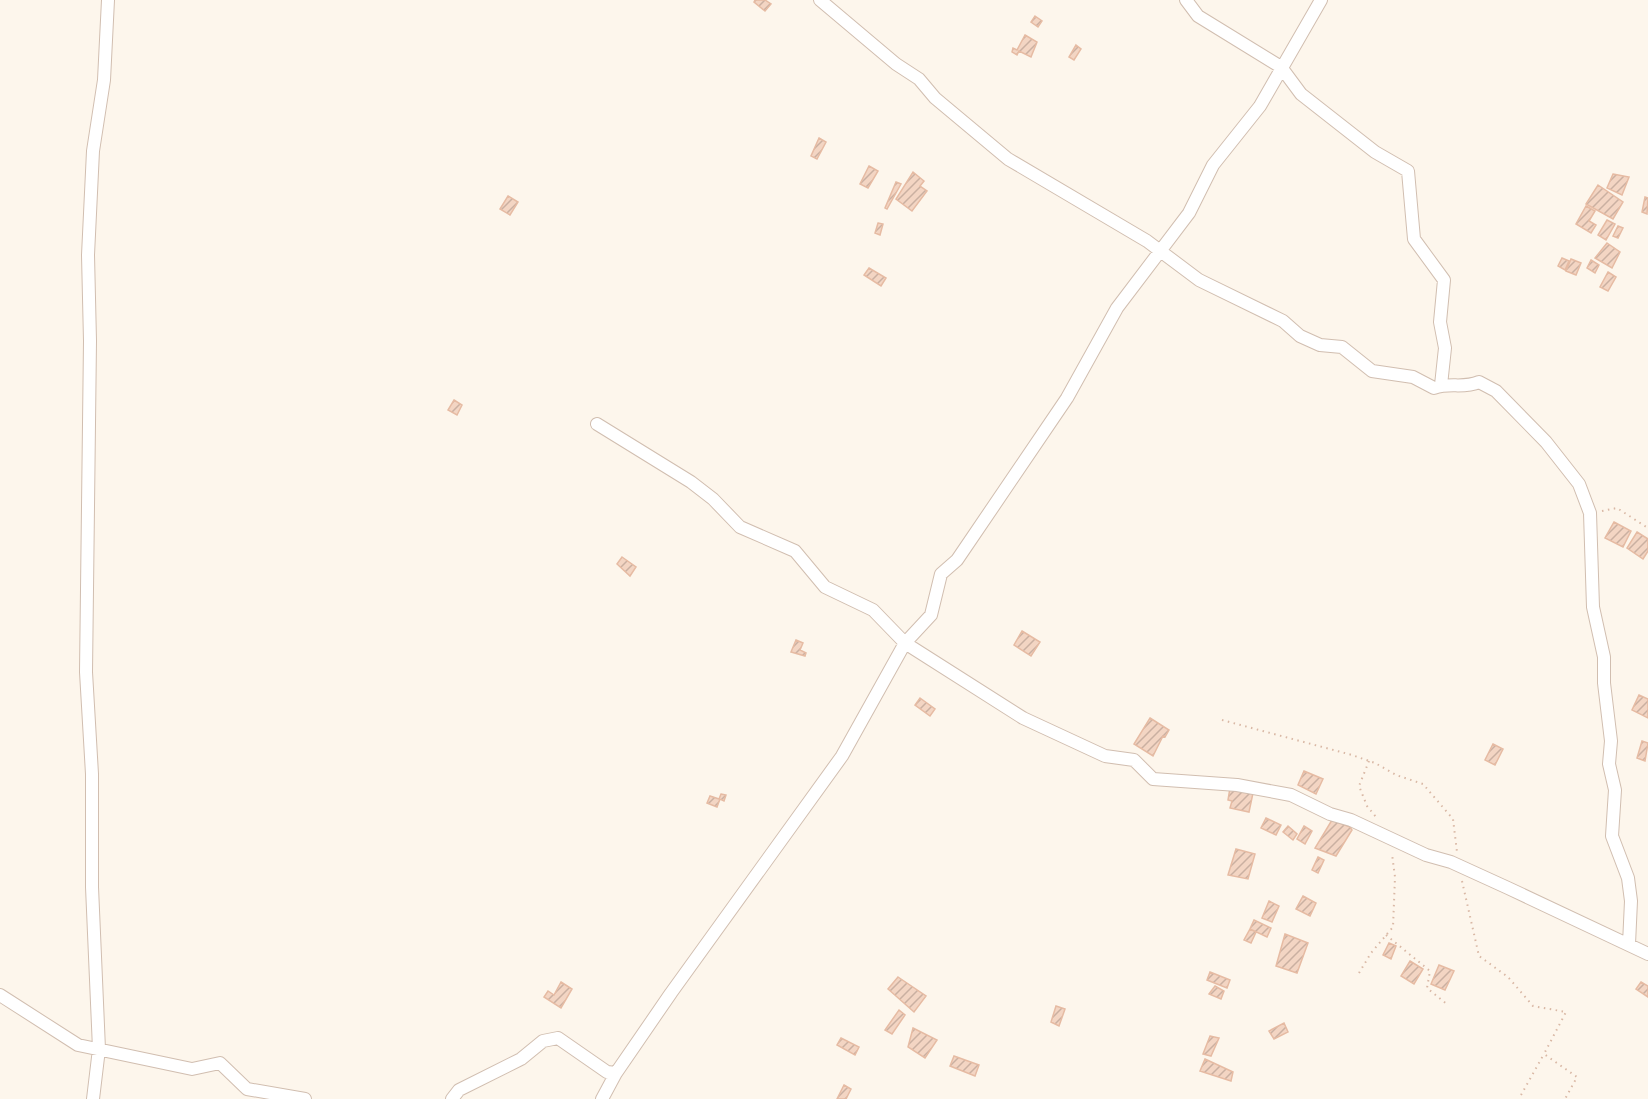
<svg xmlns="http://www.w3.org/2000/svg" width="1648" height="1099" viewBox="0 0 1648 1099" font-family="'Open Sans',sans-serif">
	<defs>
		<pattern id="building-hatch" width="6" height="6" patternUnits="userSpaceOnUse" patternTransform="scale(1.5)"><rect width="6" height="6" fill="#f3d5c3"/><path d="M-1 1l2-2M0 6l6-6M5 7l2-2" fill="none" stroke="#cab0a1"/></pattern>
	</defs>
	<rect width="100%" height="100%" fill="#fdf6ec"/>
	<path fill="url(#building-hatch)" stroke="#e6bba3" stroke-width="1.5" d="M755 0H765L771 4 765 11 754 2Z
		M1035 16 1042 21 1038 27 1031 22Z
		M1025 35 1037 42 1031 57 1019 51 1017 55 1012 52 1013 48 1017 50Z
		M1076 45 1081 49 1074 60 1069 57Z
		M819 138 826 142 817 159 811 156Z
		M869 166 878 171 868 188 860 184Z
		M913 172 924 181 920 186 927 191 912 211 896 199Z
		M1613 174 1629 177 1622 195 1607 188Z
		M896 182 901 184 887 209 885 208Z
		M1598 185 1623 202 1613 219 1586 204Z
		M508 196 518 202 510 215 500 209Z
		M1645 197 1648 198 1647 214 1642 212Z
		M1586 206 1595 211 1589 221 1596 225 1591 233 1576 224Z
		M1607 220 1615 224 1606 240 1598 235Z
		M878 223 883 224 880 235 875 233Z
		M1618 226 1623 228 1618 238 1613 236Z
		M1607 243 1620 252 1612 268 1595 258Z
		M1562 258 1569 261 1565 270 1558 266Z
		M1571 259 1581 263 1576 275 1566 271Z
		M1591 260 1599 265 1595 273 1587 268Z
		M869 268 886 278 881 286 864 275Z
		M1608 272 1616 277 1608 291 1600 287Z
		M454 400 462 405 457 415 448 410Z
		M1614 522 1631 531 1623 547 1605 538Z
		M1637 532 1648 539V551L1643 559 1627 548Z
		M622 557 636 567 630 576 617 564Z
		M1022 631 1040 642 1031 656 1014 645Z
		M796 640 803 643 800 650 806 653 805 656 791 652Z
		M1639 695 1648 699V718L1632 710Z
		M920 698 935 709 930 716 915 705Z
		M1150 718 1169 730 1165 737 1163 736 1153 756 1134 744Z
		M1642 741 1648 743 1645 761 1637 758Z
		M1493 744 1503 749 1495 765 1485 760Z
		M1304 771 1323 779 1316 794 1298 785Z
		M1230 788 1253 793 1249 812 1230 808 1232 801 1228 800Z
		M721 794 726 795 724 801 720 799 717 807 707 803 710 796 719 799Z
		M1266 818 1281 825 1276 835 1261 828Z
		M1332 820 1350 827 1352 830 1336 856 1315 848Z
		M1288 826 1297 834 1293 840 1283 832Z
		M1304 826 1312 831 1305 844 1297 839Z
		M1236 849 1255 854 1248 879 1228 875Z
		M1318 857 1324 860 1318 873 1312 870Z
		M1303 896 1316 903 1310 916 1296 909Z
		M1269 901 1279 906 1272 922 1262 918Z
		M1254 920 1271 928 1267 937 1250 929Z
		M1250 929 1256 932 1251 943 1244 940Z
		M1285 934 1308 943 1297 973 1276 966Z
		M1389 943 1396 946 1391 959 1383 955Z
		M1410 961 1423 969 1414 984 1401 976Z
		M1439 965 1454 971 1445 990 1431 984Z
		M1210 972 1230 980 1227 988 1207 980Z
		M898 977 926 996 914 1012 888 989Z
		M561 982 572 989 561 1008 544 997 548 991 554 995Z
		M1641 982 1648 986V997L1636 989Z
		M1215 986 1224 991 1221 999 1209 994Z
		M1056 1006 1065 1009 1059 1026 1051 1022Z
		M899 1010 905 1015 892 1034 885 1030Z
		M1284 1023 1288 1032 1274 1039 1269 1031Z
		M913 1028 937 1040 925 1058 908 1047Z
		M1210 1036 1219 1038 1211 1056 1203 1054Z
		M841 1038 859 1047 855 1055 837 1045Z
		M954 1056 979 1065 975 1076 950 1066Z
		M1205 1059 1233 1072 1231 1081 1200 1071Z
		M844 1085 851 1089 846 1099H837Z"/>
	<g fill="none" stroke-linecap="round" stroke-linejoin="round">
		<defs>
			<path id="street" d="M820 0 896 64 919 79 935 98 1008 159 1147 241 1199 280 1283 321 1300 336 1320 345 1342 347 1372 371 1413 377 1434 388C1450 382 1463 389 1479 382L1496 391 1546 442 1579 484 1590 513 1593 607 1604 657V683L1611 741 1609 764 1615 790 1612 836 1628 878 1631 901 1629 944
				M1186 0 1198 16 1281 67 1301 94 1375 152 1408 171 1414 239 1444 280 1440 322 1445 348 1441 385
				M597 424 691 482 713 499 740 527 795 551 825 587 873 610 905 643 1023 718 1105 756 1134 760 1153 779 1237 785 1291 795 1330 814 1351 820 1426 855 1451 862 1508 888 1648 954
				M0 995 78 1045 192 1069 220 1063 247 1089 305 1099
				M93 1099 99 1049 92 887V774L86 672 90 341 88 255 93 151 104 80 108 0
				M452 1099 459 1090 521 1059 543 1041 558 1038 607 1072 616 1073
				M602 1099 616 1073 671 993 842 756 905 643 931 615 941 574 957 560 1067 398 1117 308 1189 213 1213 165 1260 106 1321 0"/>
		</defs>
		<use href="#street" stroke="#d1beb0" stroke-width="14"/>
		<path stroke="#d9b8a5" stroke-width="2" stroke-dasharray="1.5 4.5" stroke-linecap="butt" d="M1602 511 1617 508 1648 528
			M1222 720 1352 755 1375 763 1396 775 1423 784 1453 819 1457 852
			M1369 761 1359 786 1367 806 1376 817
			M1462 881 1479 956 1508 977 1533 1006 1566 1012 1544 1054 1577 1077 1565 1099
			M1386 935 1430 971 1427 988 1448 1005
			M1359 973 1371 953 1393 927 1395 877 1392 854
			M1521 1095 1544 1054"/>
		<use href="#street" stroke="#fff" stroke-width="12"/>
	</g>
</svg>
